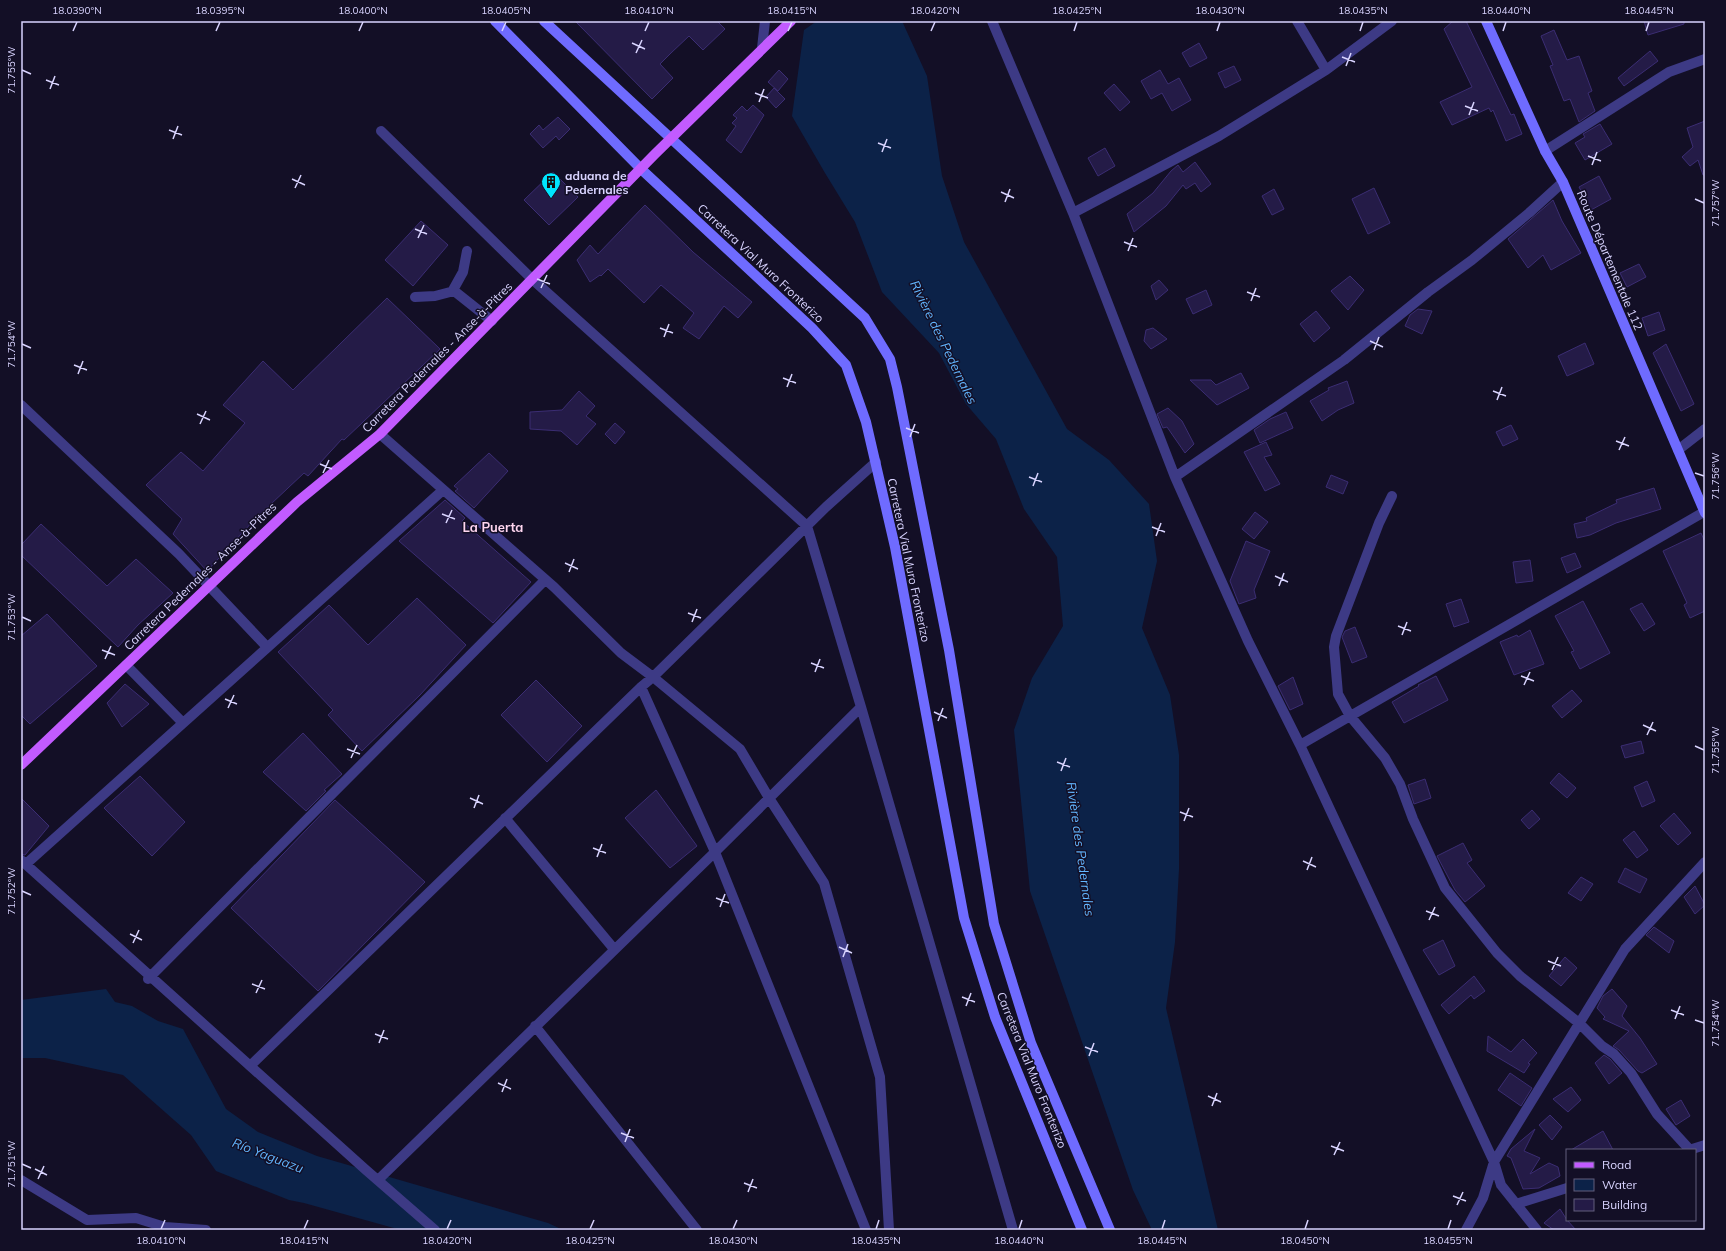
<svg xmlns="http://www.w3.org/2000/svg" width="1726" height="1251" viewBox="0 0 1726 1251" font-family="Mulish,sans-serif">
	<rect width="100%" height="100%" fill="#130f26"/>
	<path fill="#0c2248" d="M817 21H902L927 76 942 176 964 242 1067 429 1109 460 1149 504 1157 561 1142 628 1170 695 1179 755V869L1175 942 1166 1008 1218 1230H1152L1133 1190 1030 891 1014 730 1032 678 1063 626 1057 557 1024 509 996 439 966 404 939 353 882 292 855 222 825 173 792 116 804 30Z
		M106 989 115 1002 132 1006 158 1021 183 1029 226 1109 258 1132 317 1156 548 1223 563 1230H401L304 1203 289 1200 216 1171 191 1135 123 1075 45 1058H21V1000Z"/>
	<path fill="#241b47" stroke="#3b2d73" d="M575 21H717L725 29 703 50 689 36 671 53 660 64 673 78 652 99Z
		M1453 21H1466L1511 115 1514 114 1522 134 1506 141 1493 110 1491 112 1489 108 1452 125 1440 102 1472 87 1444 29Z
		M1644 21H1684V24L1648 35Z
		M1554 30 1567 60 1579 56 1592 91 1588 93 1595 111 1579 122 1570 99 1564 101 1550 66 1553 65 1541 36Z
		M1199 43 1207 58 1190 67 1182 53Z
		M1650 51 1658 61 1624 86 1618 78Z
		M1234 66 1241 80 1225 88 1218 73Z
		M779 70 788 79 778 91 768 82Z
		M1160 70 1168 84 1179 78 1191 100 1172 111 1162 93 1151 99 1141 81Z
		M1114 84 1130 102 1120 111 1104 93Z
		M774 88 785 99 776 108 766 97Z
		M753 105 764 115 741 153 726 140 736 126 732 123 737 118 733 115 742 106 747 111Z
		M558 117 570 129 559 140 556 136 543 148 530 134 539 125 543 130Z
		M1705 121V175H1703L1698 160 1690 166 1682 157 1693 147 1687 128Z
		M1600 124 1612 144 1585 160 1575 143 1585 137 1583 134Z
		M1105 148 1115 166 1098 176 1088 158Z
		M1195 162 1211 184 1201 192 1195 183 1186 189 1183 185 1166 206 1134 232 1127 214 1153 193 1171 171 1178 165 1183 172Z
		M553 172 578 197 549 225 524 200Z
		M1599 176 1611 199 1591 210 1579 187Z
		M1374 188 1390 223 1368 234 1352 199Z
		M1274 189 1284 209 1272 215 1262 196Z
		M1553 200 1562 221 1581 253 1551 270 1543 255 1528 268 1508 239Z
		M645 205 693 252 752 302 738 318 724 306 699 339 683 328 694 313 661 285 644 303 608 269 601 276 600 275 590 282 577 260 590 245 598 254Z
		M421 221 448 245 413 286 385 260Z
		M1639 264 1646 277 1627 287 1620 273Z
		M1350 276 1364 290 1348 310 1331 291Z
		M1159 280 1168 290 1156 300 1151 286Z
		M1206 290 1212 305 1193 314 1186 299Z
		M387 298 440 349 344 440 342 439 308 476 304 473 255 519 207 571 173 534 182 519 146 485 181 452 203 471 245 423 223 405 263 361 293 390Z
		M1418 309 1432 311 1422 334 1405 326 1410 315Z
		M1316 311 1330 328 1314 342 1300 324Z
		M1659 312 1665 330 1648 336 1642 318Z
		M1153 328 1167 339 1151 349 1144 341 1146 330Z
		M1585 343 1594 364 1567 376 1558 356Z
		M1666 344 1694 404 1681 411 1653 353Z
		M1241 373 1249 388 1217 405 1190 380H1211L1216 385Z
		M1347 381 1354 403 1338 410 1322 421 1310 401 1329 390 1328 388Z
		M579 391 595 406 586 416 596 424 577 445 561 431 530 429V412L562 410Z
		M1168 408 1182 421 1194 444 1185 453 1167 427 1163 428 1157 414Z
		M1286 412 1293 428 1260 443 1254 430 1270 419Z
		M615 423 625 432 615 444 605 434Z
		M1511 425 1518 439 1503 446 1496 432Z
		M1266 442 1272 455 1264 457 1280 484 1265 491 1244 452Z
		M489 453 508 471 474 508 455 491 458 489 454 486Z
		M1331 475 1348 482 1343 494 1326 487Z
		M1654 488 1661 509 1616 523 1590 535 1577 538 1574 524 1587 521 1586 518 1617 503 1616 500Z
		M445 500 465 518 462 521 531 582 493 623 399 541Z
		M1255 512 1268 522 1254 539 1242 529Z
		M41 524 107 586 136 559 173 593 138 625 118 647 21 555V545Z
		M1701 533 1705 542V611L1690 618 1684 605 1687 603 1663 551Z
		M1246 541 1270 551 1254 590 1256 598 1239 604 1230 581Z
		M1575 553 1581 567 1567 573 1561 558Z
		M1530 560 1533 581 1516 583 1513 562Z
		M417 598 466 645 420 695 362 751 328 715 333 710 278 652 329 605 368 645Z
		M1461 599 1469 622 1454 627 1446 604Z
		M1583 601 1610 653 1580 669 1571 652 1574 651 1555 616Z
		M1642 603 1655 624 1644 631 1630 609Z
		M47 614 97 666 30 724 21 715V636Z
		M1355 627 1367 657 1352 663 1342 637 1345 631Z
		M1530 630 1544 664 1514 675 1500 642 1517 635 1518 637Z
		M1436 676 1448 700 1404 723 1392 702 1419 686 1418 685Z
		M1293 677 1303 704 1290 710 1278 686Z
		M536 680 582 726 547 762 501 715Z
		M125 684 149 704 122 727 107 703Z
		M1572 690 1582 701 1562 718 1552 706Z
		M303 733 342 774 324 790 326 791 306 811 263 772Z
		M1641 741 1644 753 1625 758 1621 746Z
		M1559 773 1576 788 1567 798 1550 783Z
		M140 776 185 822 152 856 104 808Z
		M1425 779 1431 798 1414 804 1408 785Z
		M1647 781 1655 801 1642 807 1634 787Z
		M656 790 697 846 670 868 625 818Z
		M21 798 49 826 25 855 21 854Z
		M335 800 425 882 318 991 231 908Z
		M1532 810 1540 819 1529 829 1521 820Z
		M1674 813 1691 833 1678 845 1660 826Z
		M1634 831 1648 850 1637 858 1623 840Z
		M1463 843 1472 860 1467 863 1485 886 1465 902 1455 890 1437 856Z
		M1625 868 1647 879 1640 893 1618 882Z
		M1581 877 1593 884 1581 901 1568 893Z
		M1695 886 1705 905 1695 914 1684 897Z
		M1654 927 1674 941 1669 953 1646 935Z
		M1443 940 1455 966 1439 975 1423 950Z
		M1565 957 1577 968 1561 986 1549 976Z
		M1474 976 1485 991 1474 999 1471 995 1449 1014 1441 1005Z
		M1612 989 1627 1006 1622 1016 1640 1038 1657 1064 1642 1073 1638 1071 1619 1050 1613 1046 1629 1031 1603 1019 1605 1017 1597 1008 1603 996Z
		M1488 1036 1511 1052 1523 1039 1537 1053 1528 1063 1530 1064 1524 1073 1487 1051Z
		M1604 1055 1610 1059 1622 1073 1609 1084 1595 1063Z
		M1510 1073 1532 1088 1521 1106 1498 1090Z
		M1571 1087 1581 1100 1568 1112 1553 1099Z
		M1681 1100 1690 1116 1676 1125 1666 1109Z
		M1550 1115 1562 1127 1552 1140 1539 1125Z
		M1535 1129 1524 1151 1540 1158 1530 1174 1549 1163 1558 1167 1560 1176 1539 1188 1523 1189 1511 1158 1507 1156 1511 1149Z
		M1603 1131 1613 1150H1571Z
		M1560 1209 1567 1220 1576 1230H1554L1544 1223Z"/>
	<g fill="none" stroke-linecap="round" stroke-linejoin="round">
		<path stroke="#3d3a85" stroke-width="10" d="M992 21 1073 213 1175 477 1248 641 1300 745 1494 1162 1501 1185 1537 1230
			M1297 21 1326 70
			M762 48 765 21
			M1545 151 1669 72 1705 59
			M1073 213 1219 136 1326 70 1392 21
			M467 251 463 272 453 290 492 321
			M415 297 435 296 454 291
			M21 405 179 554 267 647
			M380 434 554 587 621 653 653 677 740 749 769 798 824 883 880 1077 889 1230
			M1678 450 1705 429
			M1175 477 1344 360 1428 292 1472 260 1529 213 1563 182
			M1392 496 1379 523 1336 636 1334 647 1338 694 1350 716 1385 758 1400 784 1413 819 1445 888 1497 953 1520 976 1579 1023 1602 1046 1614 1054 1631 1073 1657 1114 1690 1150
			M126 665 183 723
			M641 687 715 852 866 1230
			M861 707 1013 1230
			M1300 745 1704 512
			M505 818 614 949
			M21 860 366 1170 435 1230
			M26 864 443 490
			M148 979 545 580
			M535 1026 697 1230
			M250 1066 641 687 653 677 826 507 876 462
			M1689 1150 1705 1145
			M21 1180 87 1220 136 1218 165 1227 206 1230
			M378 1180 715 852 861 707 807 526 532 279 381 131
			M1516 1204 1567 1188
			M1466 1230 1483 1198 1494 1162 1625 949 1705 862"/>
		<path stroke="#6f6bff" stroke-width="10" d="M495 21 641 169 812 328 846 365 866 422 895 547 964 918 995 1017 1082 1230
			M544 21 865 318 890 359 897 387 949 650 994 924 1031 1043 1110 1230
			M1486 21 1545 151 1563 182 1705 513"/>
		<path stroke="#c25bff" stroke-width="10" d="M21 765 297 502 380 434 655 154 791 21"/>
	</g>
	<path fill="none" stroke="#d9d4ff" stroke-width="1.5" d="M73 31 77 22M216 31 220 22M359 31 363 22M502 31 506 22M645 31 649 22M788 31 792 22M931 31 935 22M1074 31 1077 22M1217 31 1220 22M1360 31 1363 22M1503 31 1506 22M1646 31 1649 22M632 43 645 49M636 53 642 40M1342 57 1355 62M1346 66 1351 53M22 70 31 74M46 80 59 85M50 89 55 76M755 93 768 98M759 102 764 89M1465 106 1478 111M1469 115 1474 102M169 130 182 135M173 139 178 126M878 143 891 148M882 152 887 139M1588 156 1601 161M1592 165 1597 152M292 179 305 185M295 188 301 175M1001 192 1014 198M1695 199 1704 203M1005 202 1010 189M415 229 427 234M418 238 424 225M1124 242 1137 247M1128 251 1133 238M537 279 550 284M541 288 547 275M1247 292 1260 297M1251 301 1256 288M660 328 673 333M664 337 669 324M1370 341 1383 347M22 344 31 348M1374 350 1379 337M74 365 87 370M78 374 83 361M783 378 796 383M787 387 792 374M1493 391 1506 396M1497 400 1502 387M197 414 210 420M200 424 206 411M906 428 919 433M910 437 915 424M1616 441 1629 446M1619 450 1625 437M320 464 332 469M323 473 329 460M1695 473 1704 476M1029 477 1042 482M1033 486 1038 473M442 514 455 519M446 523 452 510M1152 527 1165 532M1156 536 1161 523M565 563 578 569M569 572 574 559M1275 576 1288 582M1279 586 1284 573M688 613 701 618M22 617 31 621M692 622 697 609M1398 626 1411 631M1402 635 1407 622M102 650 115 655M105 659 111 646M811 663 824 668M815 672 820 659M1521 676 1534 681M1524 685 1530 672M225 699 237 704M228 708 234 695M934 712 947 718M938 721 943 708M1643 725 1656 731M1647 735 1653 722M1695 746 1704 750M347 749 360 754M351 758 357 745M1057 762 1070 767M1061 771 1066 758M470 798 483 804M474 808 479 795M1180 812 1193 817M1184 821 1189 808M593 848 606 853M597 857 602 844M1303 861 1316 867M1307 870 1312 857M22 891 31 895M716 898 729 903M720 907 725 894M1426 911 1439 916M1429 920 1435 907M130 934 142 940M133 943 139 930M839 947 852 953M843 957 848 944M1548 961 1561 966M1552 970 1558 957M252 984 265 989M256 993 262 980M962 997 975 1002M966 1006 971 993M1671 1010 1684 1015M1675 1019 1680 1006M1695 1020 1704 1023M375 1034 388 1039M379 1043 384 1030M1085 1047 1098 1052M1089 1056 1094 1043M498 1083 511 1089M502 1092 507 1079M1208 1096 1221 1102M1212 1106 1217 1093M621 1133 634 1138M625 1142 630 1129M1331 1146 1344 1151M1334 1155 1340 1142M22 1164 31 1168M35 1169 47 1175M38 1179 44 1166M744 1183 757 1188M748 1192 753 1179M1453 1196 1466 1201M1457 1205 1463 1192M161 1229 165 1220M304 1229 308 1220M447 1229 451 1220M590 1229 594 1220M733 1229 737 1220M876 1229 879 1220M1019 1229 1022 1220M1162 1229 1165 1220M1305 1229 1308 1220M1448 1229 1451 1220"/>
	<defs>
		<symbol id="building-pin" viewBox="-11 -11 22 30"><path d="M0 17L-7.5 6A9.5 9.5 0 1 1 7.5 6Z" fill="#00e5ff" stroke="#130f26"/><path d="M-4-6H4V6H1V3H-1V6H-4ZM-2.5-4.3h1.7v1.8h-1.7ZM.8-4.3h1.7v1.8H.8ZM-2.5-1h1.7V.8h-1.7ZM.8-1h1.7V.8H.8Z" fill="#111"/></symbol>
	</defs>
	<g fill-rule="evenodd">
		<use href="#building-pin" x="540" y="171" width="22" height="30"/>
	</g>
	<g text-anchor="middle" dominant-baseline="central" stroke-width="3" stroke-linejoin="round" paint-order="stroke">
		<g font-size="12" font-weight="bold" fill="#d9d4ff" stroke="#130f26" text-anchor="start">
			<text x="565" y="175">aduana de<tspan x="565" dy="14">Pedernales</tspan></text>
		</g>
		<g font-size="12" fill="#d9d4ff" stroke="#130f26">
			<text transform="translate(1610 260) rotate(67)">Route Départementale 112</text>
			<text transform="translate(761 263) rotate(43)">Carretera Vial Muro Fronterizo</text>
			<text transform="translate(437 357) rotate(-45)">Carretera Pedernales - Anse-à-Pitres</text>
			<text transform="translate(909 560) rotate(78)">Carretera Vial Muro Fronterizo</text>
			<text transform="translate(200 576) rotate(-44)">Carretera Pedernales - Anse-à-Pitres</text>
			<text transform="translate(1032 1070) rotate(68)">Carretera Vial Muro Fronterizo</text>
		</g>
		<g font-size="13" font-style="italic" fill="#62b6ff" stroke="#130f26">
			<text transform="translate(944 342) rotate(64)">Rivière des Pedernales</text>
			<text transform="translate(1081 849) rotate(82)">Rivière des Pedernales</text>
			<text transform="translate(268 1155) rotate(21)">Río Yaguazu</text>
		</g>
		<g font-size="13" font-weight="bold" fill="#ffd6f0" stroke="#130f26">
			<text x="493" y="527">La Puerta</text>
		</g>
	</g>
	<rect width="1726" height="1251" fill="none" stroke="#130f26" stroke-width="44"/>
	<rect x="1566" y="1149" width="130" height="72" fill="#130f26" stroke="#625e7d"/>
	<rect x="1574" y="1162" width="20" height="6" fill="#c25bff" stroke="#625e7d"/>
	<text x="1602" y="1169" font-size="12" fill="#d9d4ff">Road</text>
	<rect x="1574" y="1179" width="20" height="12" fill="#0c2248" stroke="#625e7d"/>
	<text x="1602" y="1189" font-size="12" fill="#d9d4ff">Water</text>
	<rect x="1574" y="1199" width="20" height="12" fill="#241b47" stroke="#625e7d"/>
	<text x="1602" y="1209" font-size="12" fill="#d9d4ff">Building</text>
	<rect x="22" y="22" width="1682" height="1207" fill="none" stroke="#d9d4ff" stroke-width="1.5"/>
	<g font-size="10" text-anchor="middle" fill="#d9d4ff">
		<text x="77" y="14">18.0390°N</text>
		<text x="220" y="14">18.0395°N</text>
		<text x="363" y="14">18.0400°N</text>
		<text x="506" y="14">18.0405°N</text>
		<text x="649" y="14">18.0410°N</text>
		<text x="792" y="14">18.0415°N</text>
		<text x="935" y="14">18.0420°N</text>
		<text x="1077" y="14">18.0425°N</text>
		<text x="1220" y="14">18.0430°N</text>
		<text x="1363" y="14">18.0435°N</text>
		<text x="1506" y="14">18.0440°N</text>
		<text x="1649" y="14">18.0445°N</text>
		<text transform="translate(11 70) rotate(-90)" y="4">71.755°W</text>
		<text transform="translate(1715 203) rotate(-90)" y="4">71.757°W</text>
		<text transform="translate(11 344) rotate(-90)" y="4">71.754°W</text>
		<text transform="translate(1715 476) rotate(-90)" y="4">71.756°W</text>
		<text transform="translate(11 617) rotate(-90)" y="4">71.753°W</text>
		<text transform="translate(1715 750) rotate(-90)" y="4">71.755°W</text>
		<text transform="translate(11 891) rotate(-90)" y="4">71.752°W</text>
		<text transform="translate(1715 1023) rotate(-90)" y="4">71.754°W</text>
		<text transform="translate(11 1164) rotate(-90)" y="4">71.751°W</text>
		<text x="161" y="1244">18.0410°N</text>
		<text x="304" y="1244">18.0415°N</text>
		<text x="447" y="1244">18.0420°N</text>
		<text x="590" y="1244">18.0425°N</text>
		<text x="733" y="1244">18.0430°N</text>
		<text x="876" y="1244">18.0435°N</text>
		<text x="1019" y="1244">18.0440°N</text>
		<text x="1162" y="1244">18.0445°N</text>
		<text x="1305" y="1244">18.0450°N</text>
		<text x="1448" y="1244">18.0455°N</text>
	</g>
</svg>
